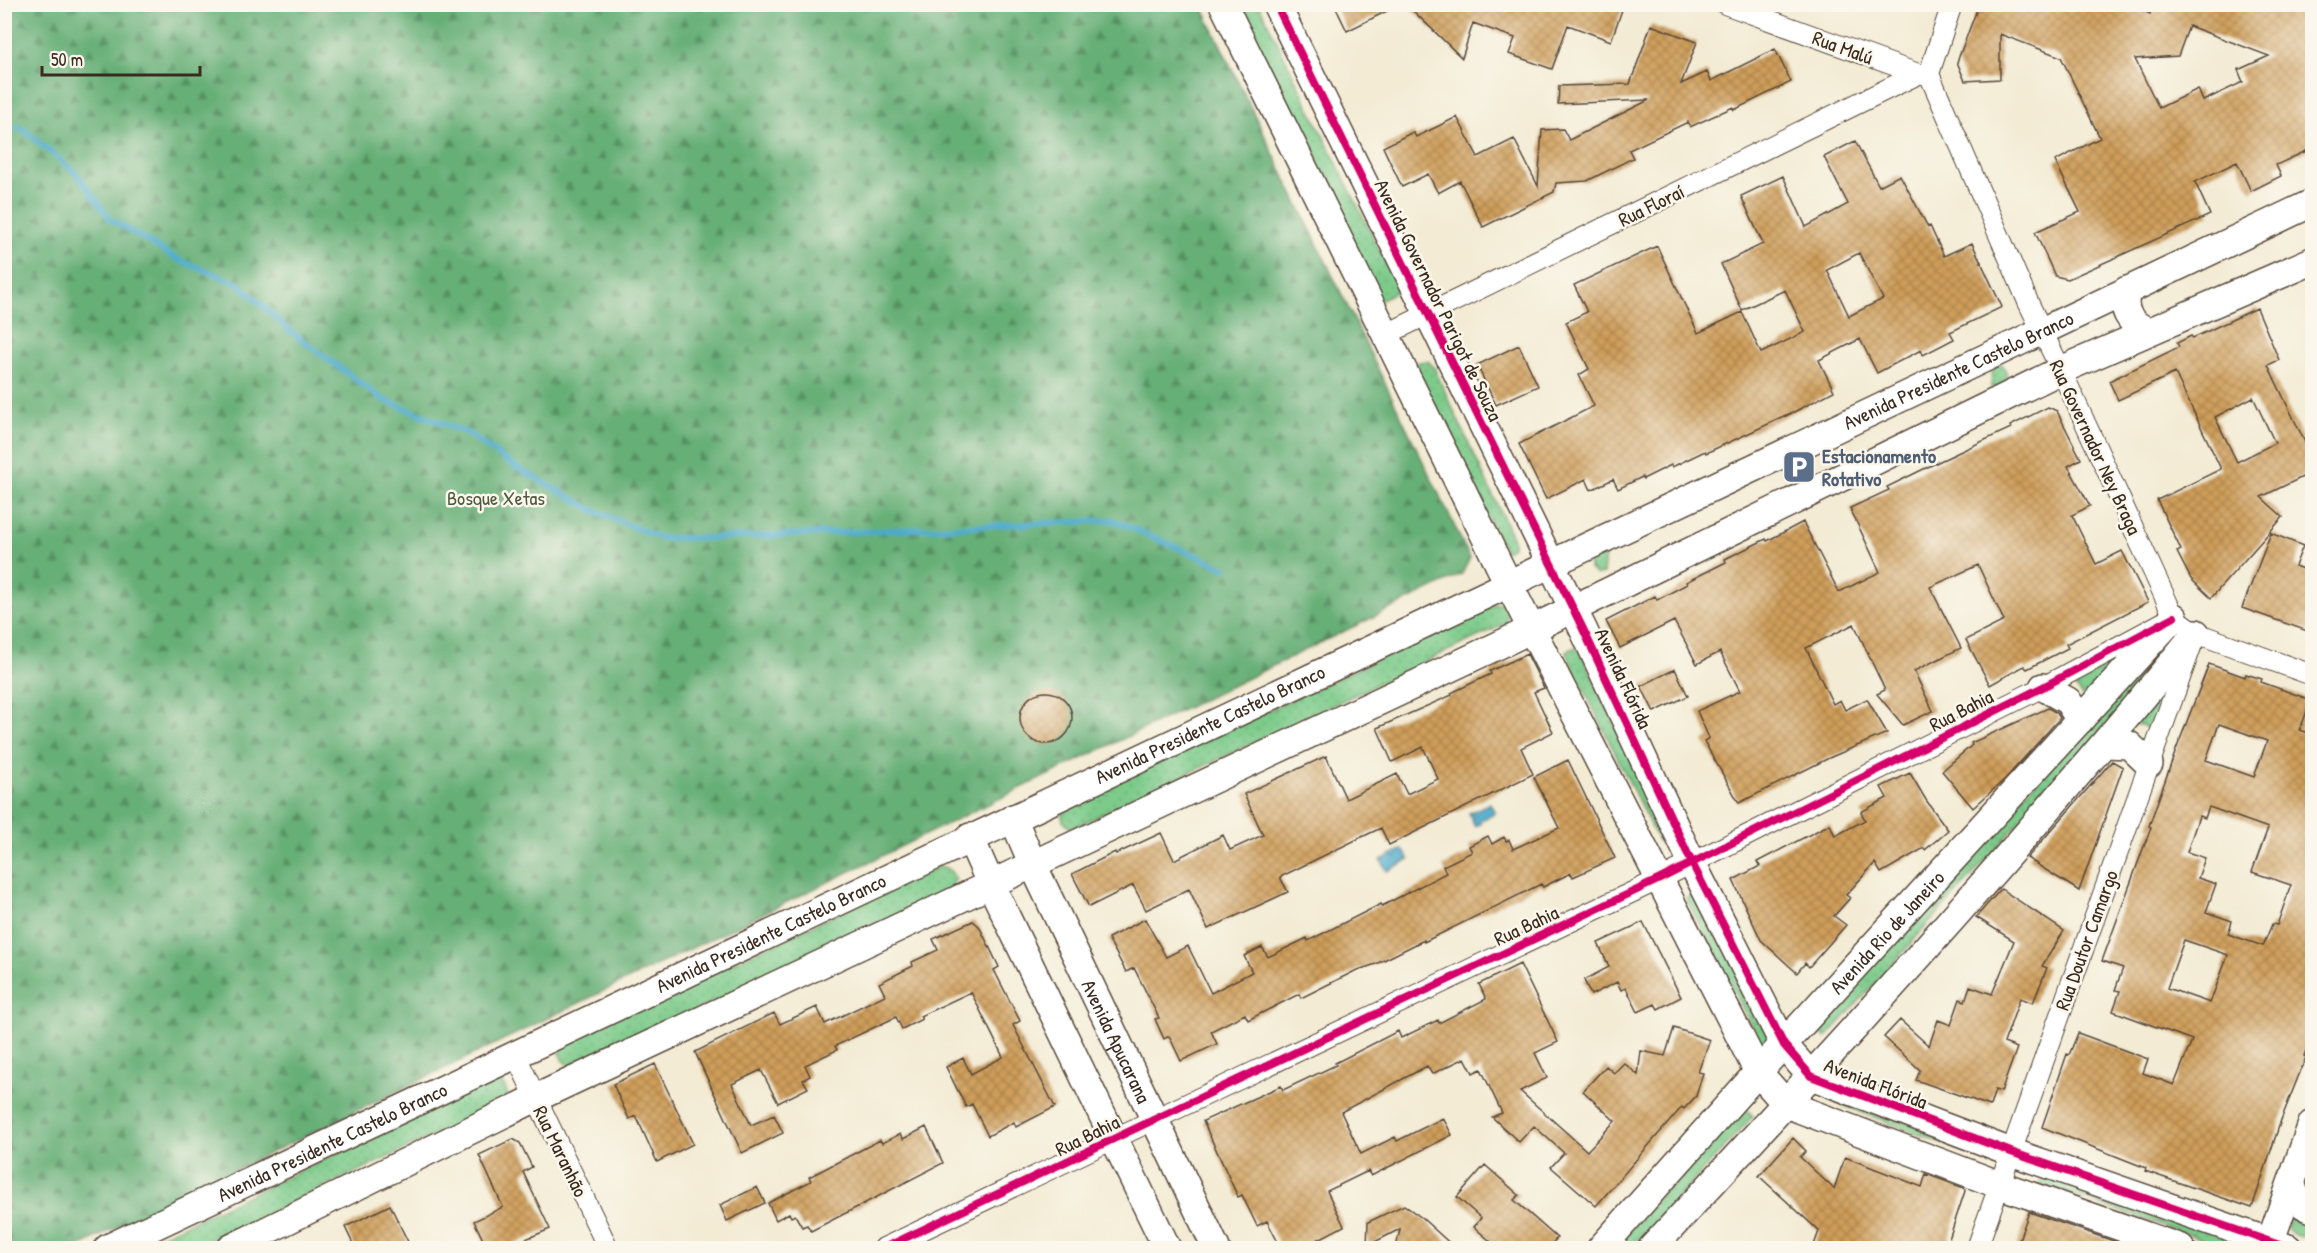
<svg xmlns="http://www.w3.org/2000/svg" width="2317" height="1253" viewBox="0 0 2317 1253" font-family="'Patrick Hand',sans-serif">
	<defs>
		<pattern id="grass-tufts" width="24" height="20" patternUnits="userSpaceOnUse" patternTransform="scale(1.5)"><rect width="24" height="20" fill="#7dcb8b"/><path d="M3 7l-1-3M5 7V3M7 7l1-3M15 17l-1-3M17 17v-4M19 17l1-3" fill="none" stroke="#6dae78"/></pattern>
		<pattern id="forest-firs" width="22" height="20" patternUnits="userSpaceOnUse" patternTransform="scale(1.5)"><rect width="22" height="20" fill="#66af77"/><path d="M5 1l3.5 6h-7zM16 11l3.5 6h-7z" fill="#558f61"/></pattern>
		<pattern id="park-dots" width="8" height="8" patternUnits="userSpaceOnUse" patternTransform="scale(1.5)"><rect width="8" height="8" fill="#7dcb8b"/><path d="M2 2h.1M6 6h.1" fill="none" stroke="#6dae78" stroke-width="1.8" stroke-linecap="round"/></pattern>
		<pattern id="water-ripples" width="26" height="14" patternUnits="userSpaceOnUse" patternTransform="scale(1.5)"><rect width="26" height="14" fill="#4caacb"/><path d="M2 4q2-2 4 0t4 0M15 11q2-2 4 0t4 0" fill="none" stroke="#408ba4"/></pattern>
		<pattern id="building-cross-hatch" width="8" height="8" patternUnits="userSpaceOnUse" patternTransform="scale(1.5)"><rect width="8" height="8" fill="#cf9e5a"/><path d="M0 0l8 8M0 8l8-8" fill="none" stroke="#a9814a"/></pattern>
	</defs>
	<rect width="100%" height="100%" fill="#fbf7ec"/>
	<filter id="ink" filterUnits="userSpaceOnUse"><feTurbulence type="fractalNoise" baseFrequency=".0167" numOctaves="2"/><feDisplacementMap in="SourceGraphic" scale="12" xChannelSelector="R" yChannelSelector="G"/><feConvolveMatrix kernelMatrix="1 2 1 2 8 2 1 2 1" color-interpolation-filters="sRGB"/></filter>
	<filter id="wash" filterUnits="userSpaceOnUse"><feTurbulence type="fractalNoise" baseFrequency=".008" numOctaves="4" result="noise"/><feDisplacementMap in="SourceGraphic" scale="24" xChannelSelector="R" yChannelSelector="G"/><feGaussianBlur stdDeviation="1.35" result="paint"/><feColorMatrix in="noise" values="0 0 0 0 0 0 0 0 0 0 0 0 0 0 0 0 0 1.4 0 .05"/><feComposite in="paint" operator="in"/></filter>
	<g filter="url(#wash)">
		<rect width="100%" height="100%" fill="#f3ebd4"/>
		<path fill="url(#grass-tufts)" stroke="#5c7a54" stroke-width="1.5" d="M2292 1207 2312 1219 2311 1235C2300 1238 2294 1237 2287 1228Z"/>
		<path fill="url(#forest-firs)" stroke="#506c4a" stroke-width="1.5" d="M5 4 1201 5 1470 558 1462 574 75 1248H5Z"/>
		<path fill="url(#park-dots)" stroke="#5c7a54" stroke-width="1.5" d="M1234 5H1259L1399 290 1378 301Z
			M1428 361 1434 368 1513 539V547L1505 551 1412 366 1419 362Z
			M1992 363H2001C2007 370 2008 376 2005 384L1991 390Z
			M1606 545 1603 574 1597 575C1588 569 1587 565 1589 554Z
			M1497 603H1504L1508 609 1507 623 1075 827H1069L1063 821 1061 811 1064 807Z
			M1578 646 1670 842 1667 844 1658 841 1568 657 1567 651Z
			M2158 646 2169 656 1826 1038 1815 1028Z
			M2118 661 2084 698 2072 684Z
			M2176 671 2153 734 2142 725 2134 724Z
			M940 866 949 869 956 879 949 890 579 1066C562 1067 555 1055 564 1041Z
			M1700 891 1771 1039 1761 1044 1686 898Z
			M493 1080 504 1085 508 1095 501 1104 195 1248H136Z
			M1830 1092 1994 1155 1988 1161 1830 1100Z
			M1743 1106 1753 1116 1632 1248H1612Z
			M2044 1171 2244 1240 2240 1248H2229L2039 1184Z"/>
		<path fill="url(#water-ripples)" stroke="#446a74" stroke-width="1.5" d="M1490 803 1495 813 1480 821V824L1475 826 1469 813Z
			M1403 849 1409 860 1387 871 1381 860Z"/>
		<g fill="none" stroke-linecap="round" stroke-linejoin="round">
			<path stroke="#4caacb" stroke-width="6" d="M4 125 23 129 78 175 110 219 179 260 239 284 290 331 382 399 467 433 514 466 595 511 660 538H723L1113 520 1225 568"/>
		</g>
		<g id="blocks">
			<path fill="url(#building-cross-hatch)" fill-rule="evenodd" d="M1334 4H1401L1347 31Z
				M1406 4H1606L1622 10 1611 41 1568 25 1552 69 1509 54 1515 38 1473 23 1462 58Z
				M1979 4H2126L2150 14 2154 4H2313V148L2276 165 2281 176 2251 191 2237 162 2195 182 2210 215 2068 279 2055 276 2035 232 2080 212 2055 161 2100 138 2061 57 2000 34V79L1965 81 1957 62ZM2189 26 2269 56 2238 70 2243 82 2203 101 2198 89 2159 108 2135 59 2178 56Z
				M1651 25 1697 42 1681 84 1707 72 1711 81 1775 49 1791 82 1734 110 1733 107 1690 127 1688 122 1629 150 1633 158 1587 181 1556 183 1554 192 1483 227 1460 181 1438 193 1428 174 1402 187 1383 147 1413 132 1416 137 1457 117 1478 157 1514 139 1538 186 1542 130 1563 129 1569 140 1649 100 1558 104 1559 86 1630 84Z
				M1855 141 1879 186 1900 175 1928 227 1930 226 1944 256 1972 243 2002 307 1950 332 1954 339 1923 355 1921 350 1877 373 1860 339 1819 360 1834 391 1790 414 1706 453 1705 451 1672 467 1671 465 1643 479 1642 477 1618 489 1613 479 1591 490 1586 479 1546 499 1519 444 1594 406 1579 375 1589 369 1566 322 1587 312 1574 285 1657 246 1698 333 1742 312 1761 353 1805 332 1785 290 1742 310 1721 264 1763 244 1741 196 1783 176 1806 227 1848 204 1824 157ZM1859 253 1883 299 1849 316 1827 270Z
				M2257 308 2279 360 2268 365 2313 459V472L2261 497 2283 517 2211 598 2191 579 2177 552 2181 550 2157 500 2221 469 2175 373 2118 400 2109 381 2179 347 2177 343 2191 336 2193 338ZM2253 397 2275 443 2237 462 2215 417Z
				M1519 345 1538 386 1496 405 1477 365Z
				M2048 407 2057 411 2081 459 2068 466 2090 506 2072 515 2096 564 2122 551 2148 602 2066 644 2068 648 2027 669 2024 666 1990 685 1966 640 2004 621 1978 565 1930 587 1961 648 1914 671 1933 711 1903 725 1877 694 1885 690 1854 624 1806 648 1833 704 1840 700 1845 710 1867 699 1887 733 1829 758 1739 803 1704 741 1709 738 1697 711 1740 691 1720 652 1697 664 1674 621 1620 648 1606 621 1655 596 1657 600 1687 584 1686 582 1726 562 1725 559 1766 539 1767 541 1803 522 1839 592 1880 572 1850 508 1889 490 1887 487 1940 461 2011 428 2010 426Z
				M2271 533 2303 546 2295 566 2313 573V633L2242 608Z
				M1527 654 1544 688 1534 692 1553 732 1521 748 1533 774 1389 845 1381 828 1364 836 1280 877 1288 892 1208 929 1189 889 1146 910 1133 885 1089 907 1072 874 1115 852 1116 854 1161 833 1174 860 1223 835 1230 850 1263 835 1244 794 1326 756 1346 799 1397 774 1407 794 1438 779 1423 747 1392 762 1377 728 1452 695 1451 693 1491 674 1490 671Z
				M2209 664 2245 677 2246 674 2262 679 2261 682 2311 700 2300 730 2313 734V1031L2304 1056 2306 1057 2281 1120 2252 1208 2145 1171 2146 1168 2042 1127 2067 1054 2069 1055 2078 1033 2148 1059 2143 1073 2174 1085 2192 1040 2113 1011 2120 991 2115 990 2123 968 2102 961 2151 827 2149 826 2176 750ZM2219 724 2267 741 2254 777 2206 760ZM2209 807 2268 828 2252 872 2291 885 2277 925 2272 924 2263 946 2228 934 2232 921 2206 912 2216 884 2198 878 2205 858 2187 852 2199 816 2205 818ZM2184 940 2228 955 2210 1003 2167 988Z
				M1675 669 1688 696 1654 712 1641 686Z
				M1020 718a26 26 0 1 1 52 0a26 26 0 1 1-52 0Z
				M2048 708 2057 713 2060 718 2005 779 1973 808 1942 771 1972 745 1971 743Z
				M1568 760 1615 858 1573 877 1571 873 1543 887 1541 884 1424 942V940L1376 964 1355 971 1301 998 1299 994 1248 1020 1245 1014 1211 1031 1217 1044 1181 1061 1169 1036 1164 1039 1155 1019 1159 1018 1134 968 1126 972 1108 938 1145 919 1166 957 1188 946 1211 993 1252 972 1244 956 1262 947 1268 957 1307 938 1308 941 1381 904 1382 906 1446 873 1443 866 1472 852 1469 846 1488 836 1492 844 1504 837 1506 841 1509 840 1513 849 1559 828 1534 777Z
				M2112 761 2123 767 2079 891 2027 858Z
				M1910 773 1926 800 1948 830 1925 850 1924 848 1881 873 1875 863 1846 895 1850 898 1834 916 1846 925 1809 967 1805 963 1797 973 1761 940 1733 880 1760 866 1757 862 1830 824 1835 836 1865 820 1861 812 1887 798 1881 787Z
				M2001 889 2064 931 2042 966 2047 968 2033 1003 2020 998 2004 1043 2017 1048 2001 1092 1995 1090 1990 1106 1916 1080 1920 1070 1884 1037 1900 1020 1929 1046 1938 1020 1951 1025 1960 999 1965 1001 1970 986 1992 994 2014 941 1976 917Z
				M973 921 979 926 999 967 994 970 1020 1021 1013 1025 1055 1107 1016 1127 1014 1122 988 1136 972 1104 966 1107 946 1067 963 1058 971 1074 1003 1057 971 992 920 1016 922 1019 902 1029 896 1017 835 1046 837 1050 805 1065 810 1076 803 1080 808 1088 778 1103 761 1070 732 1084 751 1125 774 1115 783 1133 742 1153 695 1052 774 1013 780 1024 817 1007 825 1024 885 995 879 983 913 966 912 962 938 950 933 939Z
				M1643 922 1681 997 1658 1009 1655 1004 1638 1012 1626 988 1621 990 1617 982 1591 995 1584 980 1609 967 1598 943Z
				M1520 964 1558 1042 1535 1053 1547 1078 1520 1091 1587 1151 1615 1121 1583 1091 1606 1066 1614 1073 1624 1063 1638 1075 1641 1051 1665 1056 1674 1028 1710 1040 1698 1072 1703 1073 1696 1096 1684 1109 1682 1107 1596 1206 1551 1167 1564 1153 1534 1126 1519 1142 1492 1117 1502 1113 1481 1069 1473 1073 1465 1058 1432 1074 1427 1066 1341 1112 1361 1154 1395 1137 1397 1141 1443 1118 1452 1135 1371 1176 1368 1171 1327 1191 1344 1226 1302 1248H1281L1267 1221 1257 1226 1242 1195 1238 1197 1203 1121 1281 1086 1283 1090 1336 1065 1335 1063 1398 1031 1401 1038 1438 1020 1439 1023 1486 999 1479 984Z
				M655 1064 693 1144 657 1162 636 1116 629 1119 613 1084Z
				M926 1127 943 1163 811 1231 807 1225 802 1227 795 1215 791 1217 789 1213 776 1220 768 1203 811 1181 809 1177 880 1140 882 1143 900 1134 903 1139Z
				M1793 1138 1806 1151 1800 1157 1834 1189 1845 1157 1922 1187 1926 1174 1964 1188 1965 1191 1946 1248H1813L1819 1231 1759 1176Z
				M513 1139 520 1143 532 1167 523 1172 550 1229 504 1248H487L474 1221 503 1207 479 1155Z
				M1485 1165 1519 1195 1514 1200 1557 1238 1548 1248H1498L1474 1227 1481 1218 1457 1197Z
				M757 1187 765 1203 727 1221 720 1205Z
				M390 1205 411 1248H355L345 1227Z
				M1404 1205 1422 1218 1455 1248H1396L1400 1229 1367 1246 1368 1222Z
				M2029 1212 2128 1246V1248H2016Z"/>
		</g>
	</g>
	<g filter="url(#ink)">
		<use href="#blocks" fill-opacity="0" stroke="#574739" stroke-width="1.5"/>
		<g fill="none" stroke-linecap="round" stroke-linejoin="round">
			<defs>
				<path id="street" d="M1725 4 1918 74H1926
					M1952 4 1929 74 2029 304 2061 370 2174 617 2196 633 2312 675
					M1385 335 1918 74
					M515 1054 608 1248
					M884 1248 1660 879 2043 687 2162 623
					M1977 1248 2191 647"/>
				<g id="secondary">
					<path d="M1223 4 1507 581 1758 1072 1786 1104 2000 1185 2181 1248"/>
					<path d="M1276 4 1583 629 1692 863 1784 1045 1811 1076 2011 1152 2288 1248"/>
					<path d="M2127 290C2121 310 2129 323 2148 331"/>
					<path d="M2043 687 2068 701 2080 720"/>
					<path d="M2106 744 2129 745 2149 764"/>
					<path id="s1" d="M1013 818 1033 865 1216 1248"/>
					<path d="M970 837 991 885 1167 1248"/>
					<path d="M2292 1184C2295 1197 2299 1205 2312 1209"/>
					<path id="s2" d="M108 1248C842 898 1576 548 2312 203"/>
					<path d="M231 1248 536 1098 1499 645 2061 370 2312 261"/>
					<path id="s3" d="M1601 1248 1758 1072 2174 617"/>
					<path d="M1652 1248C1838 1048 2023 845 2196 633"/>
					<path d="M2268 1248 2312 1124"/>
				</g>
			</defs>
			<use href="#street" stroke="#574739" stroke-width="22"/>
			<use href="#secondary" stroke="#574739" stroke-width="30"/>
			<use href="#street" stroke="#fff" stroke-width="20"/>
			<use href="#secondary" stroke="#fff" stroke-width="27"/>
			<defs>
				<path id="cycleway" d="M1276 4 1583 629 1692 863 1784 1045 1811 1076 2011 1152 2288 1248
					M884 1248 1660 879 2043 687 2174 617"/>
			</defs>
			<use href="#cycleway" stroke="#fbf7ec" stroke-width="11"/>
			<use href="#cycleway" stroke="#d6006c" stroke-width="8"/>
		</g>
	</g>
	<defs>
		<symbol id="parking-square" viewBox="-11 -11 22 22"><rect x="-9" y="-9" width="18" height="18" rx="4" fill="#5c6f8a" stroke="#fbf7ec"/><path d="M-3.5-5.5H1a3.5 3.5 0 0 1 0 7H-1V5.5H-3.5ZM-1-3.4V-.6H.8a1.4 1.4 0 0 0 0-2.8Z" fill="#fff"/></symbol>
	</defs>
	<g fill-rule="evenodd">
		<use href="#parking-square" x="1780" y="448" width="38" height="38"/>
	</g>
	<g text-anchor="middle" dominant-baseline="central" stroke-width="5" stroke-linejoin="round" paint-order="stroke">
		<g font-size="20" fill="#3b2a1e" stroke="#fbf7ec">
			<text transform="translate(1843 47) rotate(20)">Rua Malú</text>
			<text transform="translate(1651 205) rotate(-26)">Rua Floraí</text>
			<text transform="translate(1439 300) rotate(64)">Avenida Governador Parigot de Souza</text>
			<text stroke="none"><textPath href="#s2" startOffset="2048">Avenida Presidente Castelo Branco</textPath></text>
			<text transform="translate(2096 447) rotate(65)">Rua Governador Ney Braga</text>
			<text transform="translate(1624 678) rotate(65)">Avenida Flórida</text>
			<text transform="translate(1961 710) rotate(-27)">Rua Bahia</text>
			<text stroke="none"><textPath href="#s2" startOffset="1220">Avenida Presidente Castelo Branco</textPath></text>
			<text transform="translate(1526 925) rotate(-25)">Rua Bahia</text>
			<text stroke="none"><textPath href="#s3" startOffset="426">Avenida Rio de Janeiro</textPath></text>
			<text stroke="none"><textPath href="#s2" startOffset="734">Avenida Presidente Castelo Branco</textPath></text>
			<text transform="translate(2086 940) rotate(-70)">Rua Doutor Camargo</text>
			<text stroke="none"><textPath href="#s1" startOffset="246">Avenida Apucarana</textPath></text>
			<text transform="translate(1876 1083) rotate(21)">Avenida Flórida</text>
			<text transform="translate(1087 1135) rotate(-26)">Rua Bahia</text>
			<text stroke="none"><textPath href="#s2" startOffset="248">Avenida Presidente Castelo Branco</textPath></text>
			<text transform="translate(561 1151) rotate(64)">Rua Maranhão</text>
		</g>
		<g font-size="20" font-weight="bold" fill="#4e5e75" stroke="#fbf7ec" text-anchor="start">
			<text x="1822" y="455">Estacionamento<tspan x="1822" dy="23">Rotativo</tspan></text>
		</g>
		<g font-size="20" fill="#4f5a3f" stroke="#fbf7ec">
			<text x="496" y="497">Bosque Xetas</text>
		</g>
	</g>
	<rect width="2317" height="1253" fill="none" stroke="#fbf7ec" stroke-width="24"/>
	<path d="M42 66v9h158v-9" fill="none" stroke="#3b2a1e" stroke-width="3"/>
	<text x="51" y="66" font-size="18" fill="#3b2a1e" stroke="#fbf7ec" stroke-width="4.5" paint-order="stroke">50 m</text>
</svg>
